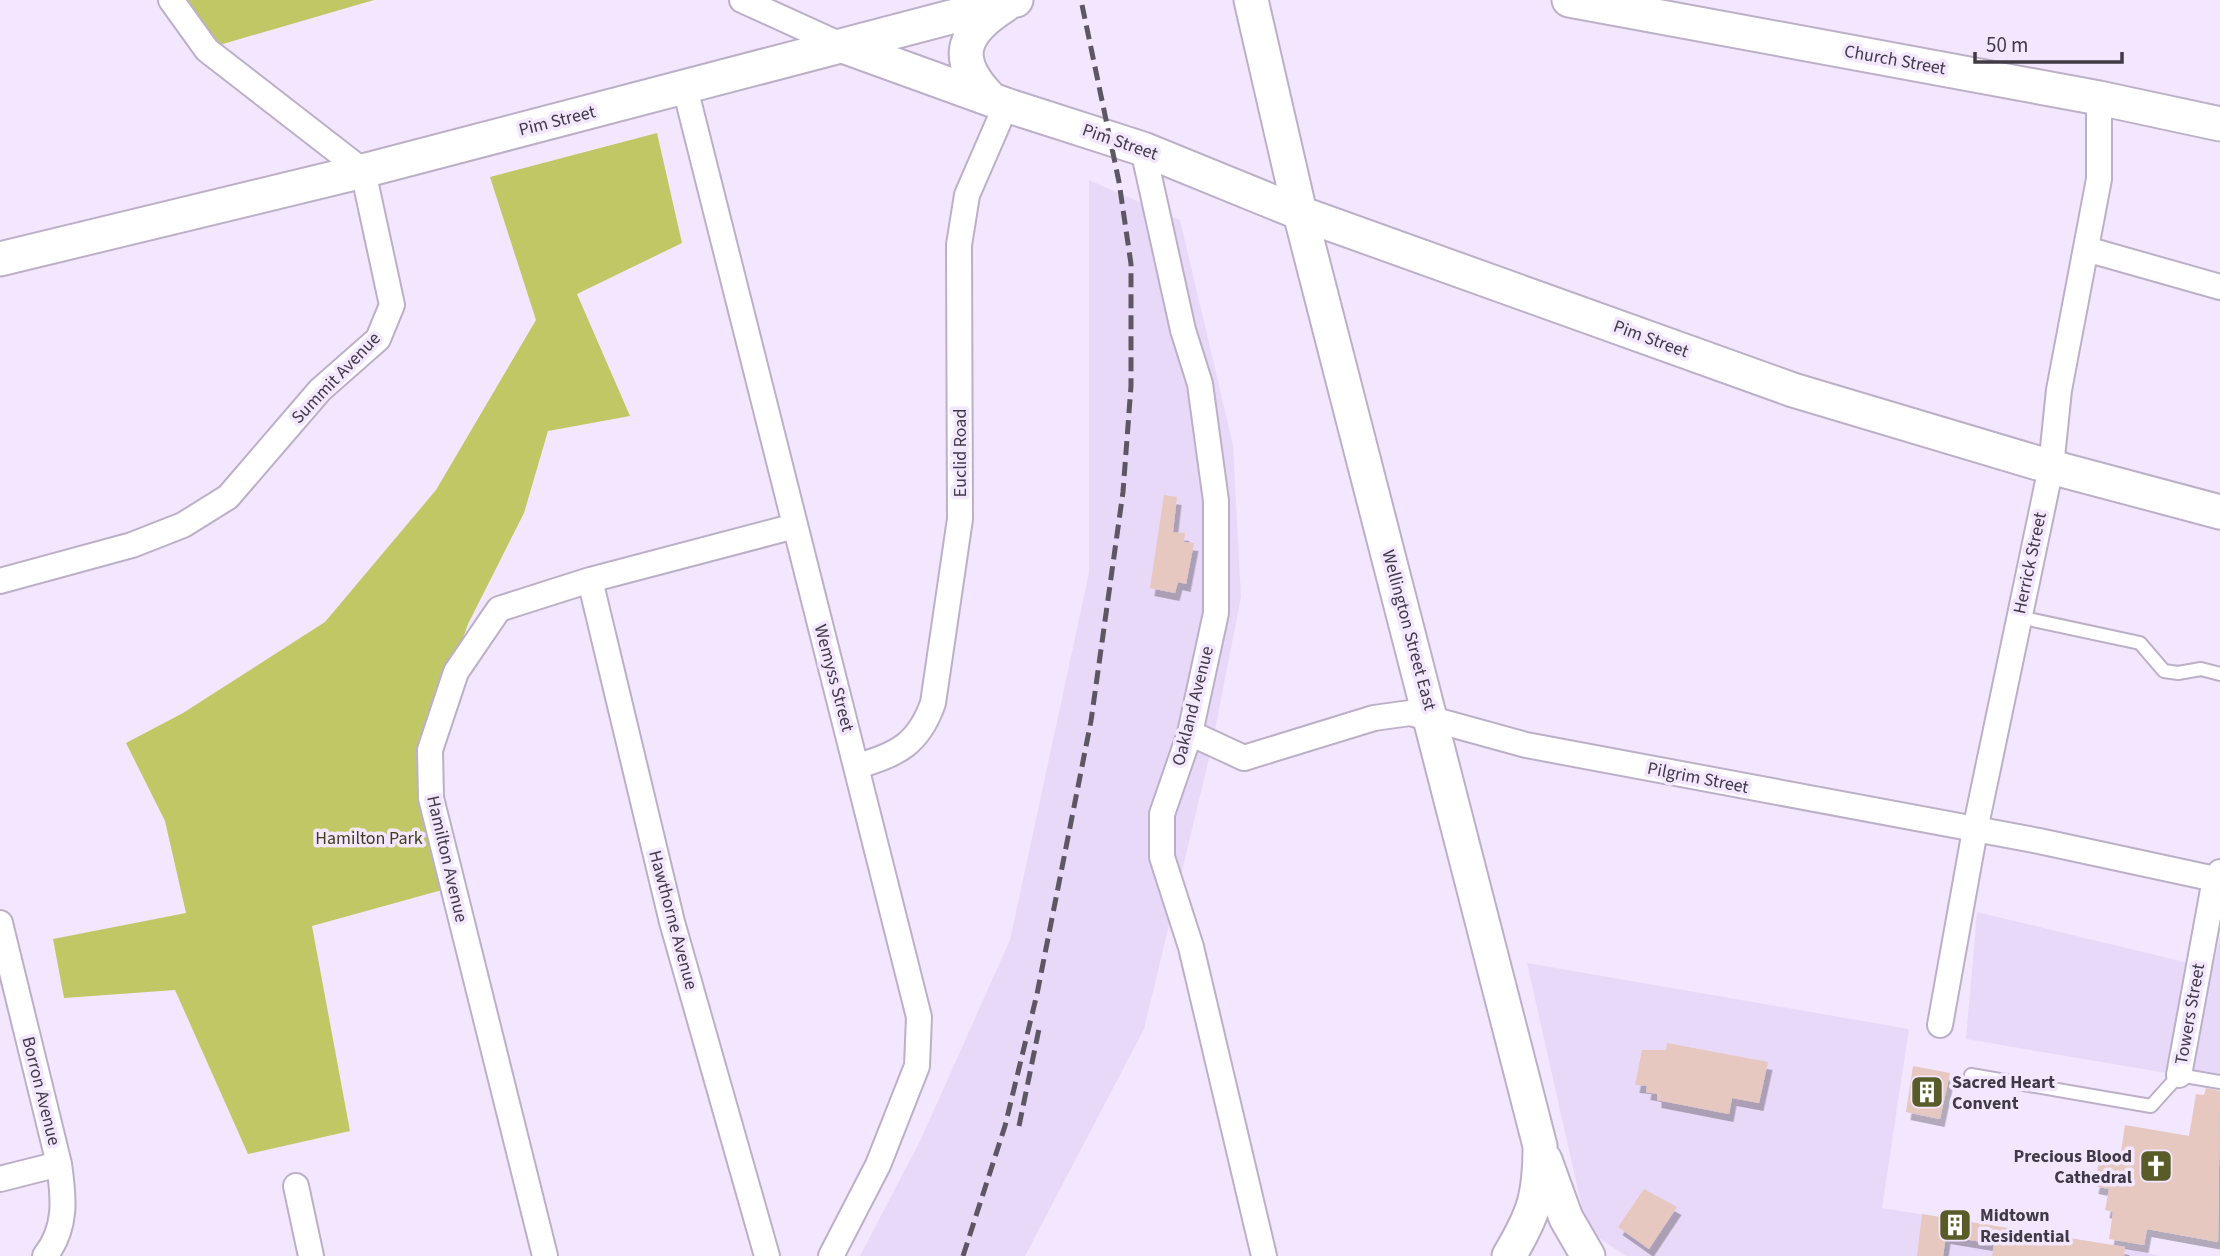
<svg xmlns="http://www.w3.org/2000/svg" width="2220" height="1256" viewBox="0 0 2220 1256" font-family="'Source Sans 3',sans-serif">
	<defs>
		<filter id="shadow"><feDropShadow dx="4.5" dy="8" stdDeviation="0" flood-color="#0004"/></filter>
	</defs>
	<rect width="100%" height="100%" fill="#f3e6ff"/>
	<path fill="#e9d9f8" d="M1089 180 1180 220 1233 445 1241 597 1211 750 1144 1029 1025 1256H860L921 1139 1010 940 1089 573Z
		M1977 912 2213 969 2220 936V1082L1966 1039Z
		M1527 963 1909 1029 1882 1208 2112 1245 2160 1256H1626L1587 1230Z"/>
	<path fill="#c0c866" d="M183 0H374L216 46Z
		M657 133 682 243 577 294 630 416 548 431 524 513 468 624 419 763 442 890 312 926 350 1131 248 1154 175 990 64 998 53 939 186 913 165 821 126 743 183 713 325 622 436 490 536 320 490 177Z"/>
	<path fill="#e6c8c0" filter="url(#shadow)" d="M1164 495 1177 497 1173 532 1185 533 1184 542 1194 543 1186 584 1178 582 1175 593 1150 588Z
		M1667 1043 1768 1062 1759 1103 1732 1098 1729 1114 1657 1100V1094L1646 1092 1647 1086 1635 1085 1642 1050H1666Z
		M1913 1066 1950 1073 1940 1119 1906 1112Z
		M2206 1088 2220 1091 2218 1242 2147 1229 2144 1245 2109 1239 2113 1212 2105 1210 2109 1189 2094 1186 2100 1156 2120 1158 2125 1125 2189 1136 2196 1094 2204 1095Z
		M1644 1189 1677 1207 1649 1249 1618 1227Z
		M1922 1214 2125 1247 2124 1256H1992L1994 1244 1946 1236 1943 1256H1917Z"/>
	<g fill="none" stroke-linecap="round" stroke-linejoin="round">
		<defs>
			<path id="lane" d="M2019 617 2140 643 2164 671 2178 673 2201 669 2220 674
				M1971 1075 2151 1106 2179 1075 2220 1082"/>
			<path id="street" d="M742 0 843 46
				M685 88 919 1017 917 1066 878 1165 831 1256
				M1143 149 1183 330 1200 384 1216 501V613L1190 733 1162 814V857L1191 947 1264 1256
				M2086 249 2220 287
				M590 580 672 922 767 1256
				M0 581 132 545 183 525 228 497 320 390 378 339 392 305 363 171 207 50 171 0
				M1190 733 1244 758 1374 718 1410 713 1526 745 2039 841 2215 879
				M857 766C898 755 919 743 933 703L960 519 959 245 967 195 1006 105
				M0 923 59 1164C64 1198 67 1228 45 1256
				M1940 1025 1975 830 2051 467 2059 390 2099 179V98
				M2179 1075 2215 879 2220 872
				M0 1179 59 1164
				M296 1186 311 1256
				M545 1256 431 798 430 750 456 672 499 609 590 580 795 526"/>
			<path id="secondary" d="M1251 0 1300 213 1540 1146C1540 1196 1534 1214 1509 1256
				M1569 0 2099 98 2220 124
				M843 46 1006 105 1143 149 1300 213 1793 390 2051 467 2220 512
				M992 100C953 61 959 35 1004 6
				M0 259 363 171 1016 0
				M1545 1160 1566 1218 1588 1256"/>
		</defs>
		<use href="#lane" stroke="#bcb0c8" stroke-width="16"/>
		<use href="#street" stroke="#bcb0c8" stroke-width="28"/>
		<use href="#secondary" stroke="#bcb0c8" stroke-width="37"/>
		<use href="#lane" stroke="#fff" stroke-width="12"/>
		<use href="#street" stroke="#fff" stroke-width="24"/>
		<use href="#secondary" stroke="#fff" stroke-width="33"/>
		<path stroke="#5d5663" stroke-width="5" stroke-dasharray="14 7" stroke-linecap="butt" d="M1019 1126 1040 1024
			M963 1256 1005 1126 1037 994 1091 721 1123 492 1131 386V264L1119 182 1081 0"/>
	</g>
	<defs>
		<symbol id="building-square" viewBox="-11 -11 22 22"><rect x="-9" y="-9" width="18" height="18" rx="4" fill="#595b28" stroke="#f3e6ff"/><path d="M-4-6H4V6H1V3H-1V6H-4ZM-2.5-4.3h1.7v1.8h-1.7ZM.8-4.3h1.7v1.8H.8ZM-2.5-1h1.7V.8h-1.7ZM.8-1h1.7V.8H.8Z" fill="#fff"/></symbol>
		<symbol id="church-square" viewBox="-11 -11 22 22"><rect x="-9" y="-9" width="18" height="18" rx="4" fill="#595b28" stroke="#f3e6ff"/><path d="M-1.2-6h2.4v3.5h3.3v2.4h-3.3V6h-2.4V-.1h-3.3v-2.4h3.3Z" fill="#fff"/></symbol>
	</defs>
	<g fill-rule="evenodd">
		<use href="#building-square" x="1908" y="1073" width="38" height="38"/>
		<use href="#church-square" x="2137" y="1147" width="38" height="38"/>
		<use href="#building-square" x="1936" y="1206" width="38" height="38"/>
	</g>
	<g text-anchor="middle" dominant-baseline="central" stroke-width="7" stroke-linejoin="round" paint-order="stroke">
		<g font-size="18" fill="#3f3a44" stroke="#f3e6ff">
			<text transform="translate(1895 60) rotate(10)">Church Street</text>
			<text transform="translate(557 121) rotate(-14)">Pim Street</text>
			<text transform="translate(1120 142) rotate(19)">Pim Street</text>
			<text transform="translate(1651 339) rotate(20)">Pim Street</text>
			<text transform="translate(336 378) rotate(-46)">Summit Avenue</text>
			<text transform="translate(960 453) rotate(-90)">Euclid Road</text>
			<text transform="translate(2030 563) rotate(-78)">Herrick Street</text>
			<text transform="translate(1409 630) rotate(75)">Wellington Street East</text>
			<text transform="translate(834 678) rotate(75)">Wemyss Street</text>
			<text transform="translate(1193 706) rotate(-76)">Oakland Avenue</text>
			<text transform="translate(1698 778) rotate(11)">Pilgrim Street</text>
			<text transform="translate(447 859) rotate(77)">Hamilton Avenue</text>
			<text transform="translate(673 920) rotate(75)">Hawthorne Avenue</text>
			<text transform="translate(2190 1014) rotate(-80)">Towers Street</text>
			<text transform="translate(41 1091) rotate(76)">Borron Avenue</text>
		</g>
		<g font-size="18" fill="#3d4017" stroke="#f3e6ff">
			<text x="369" y="838">Hamilton Park</text>
		</g>
		<g font-size="18" font-weight="bold" fill="#3f3a44" stroke="#f3e6ff" text-anchor="start">
			<text x="1952" y="1082">Sacred Heart<tspan x="1952" dy="21">Convent</tspan></text>
			<text x="2132" y="1156" text-anchor="end">Precious Blood<tspan x="2132" dy="21">Cathedral</tspan></text>
			<text x="1980" y="1215">Midtown<tspan x="1980" dy="21">Residential</tspan></text>
		</g>
	</g>
	<path d="M1975 52v10h147v-10" fill="none" stroke="#3f3a44" stroke-width="3.5"/>
	<text x="1986" y="52" font-size="21" fill="#3f3a44" stroke="#f3e6ff" stroke-width="5" paint-order="stroke">50 m</text>
</svg>
